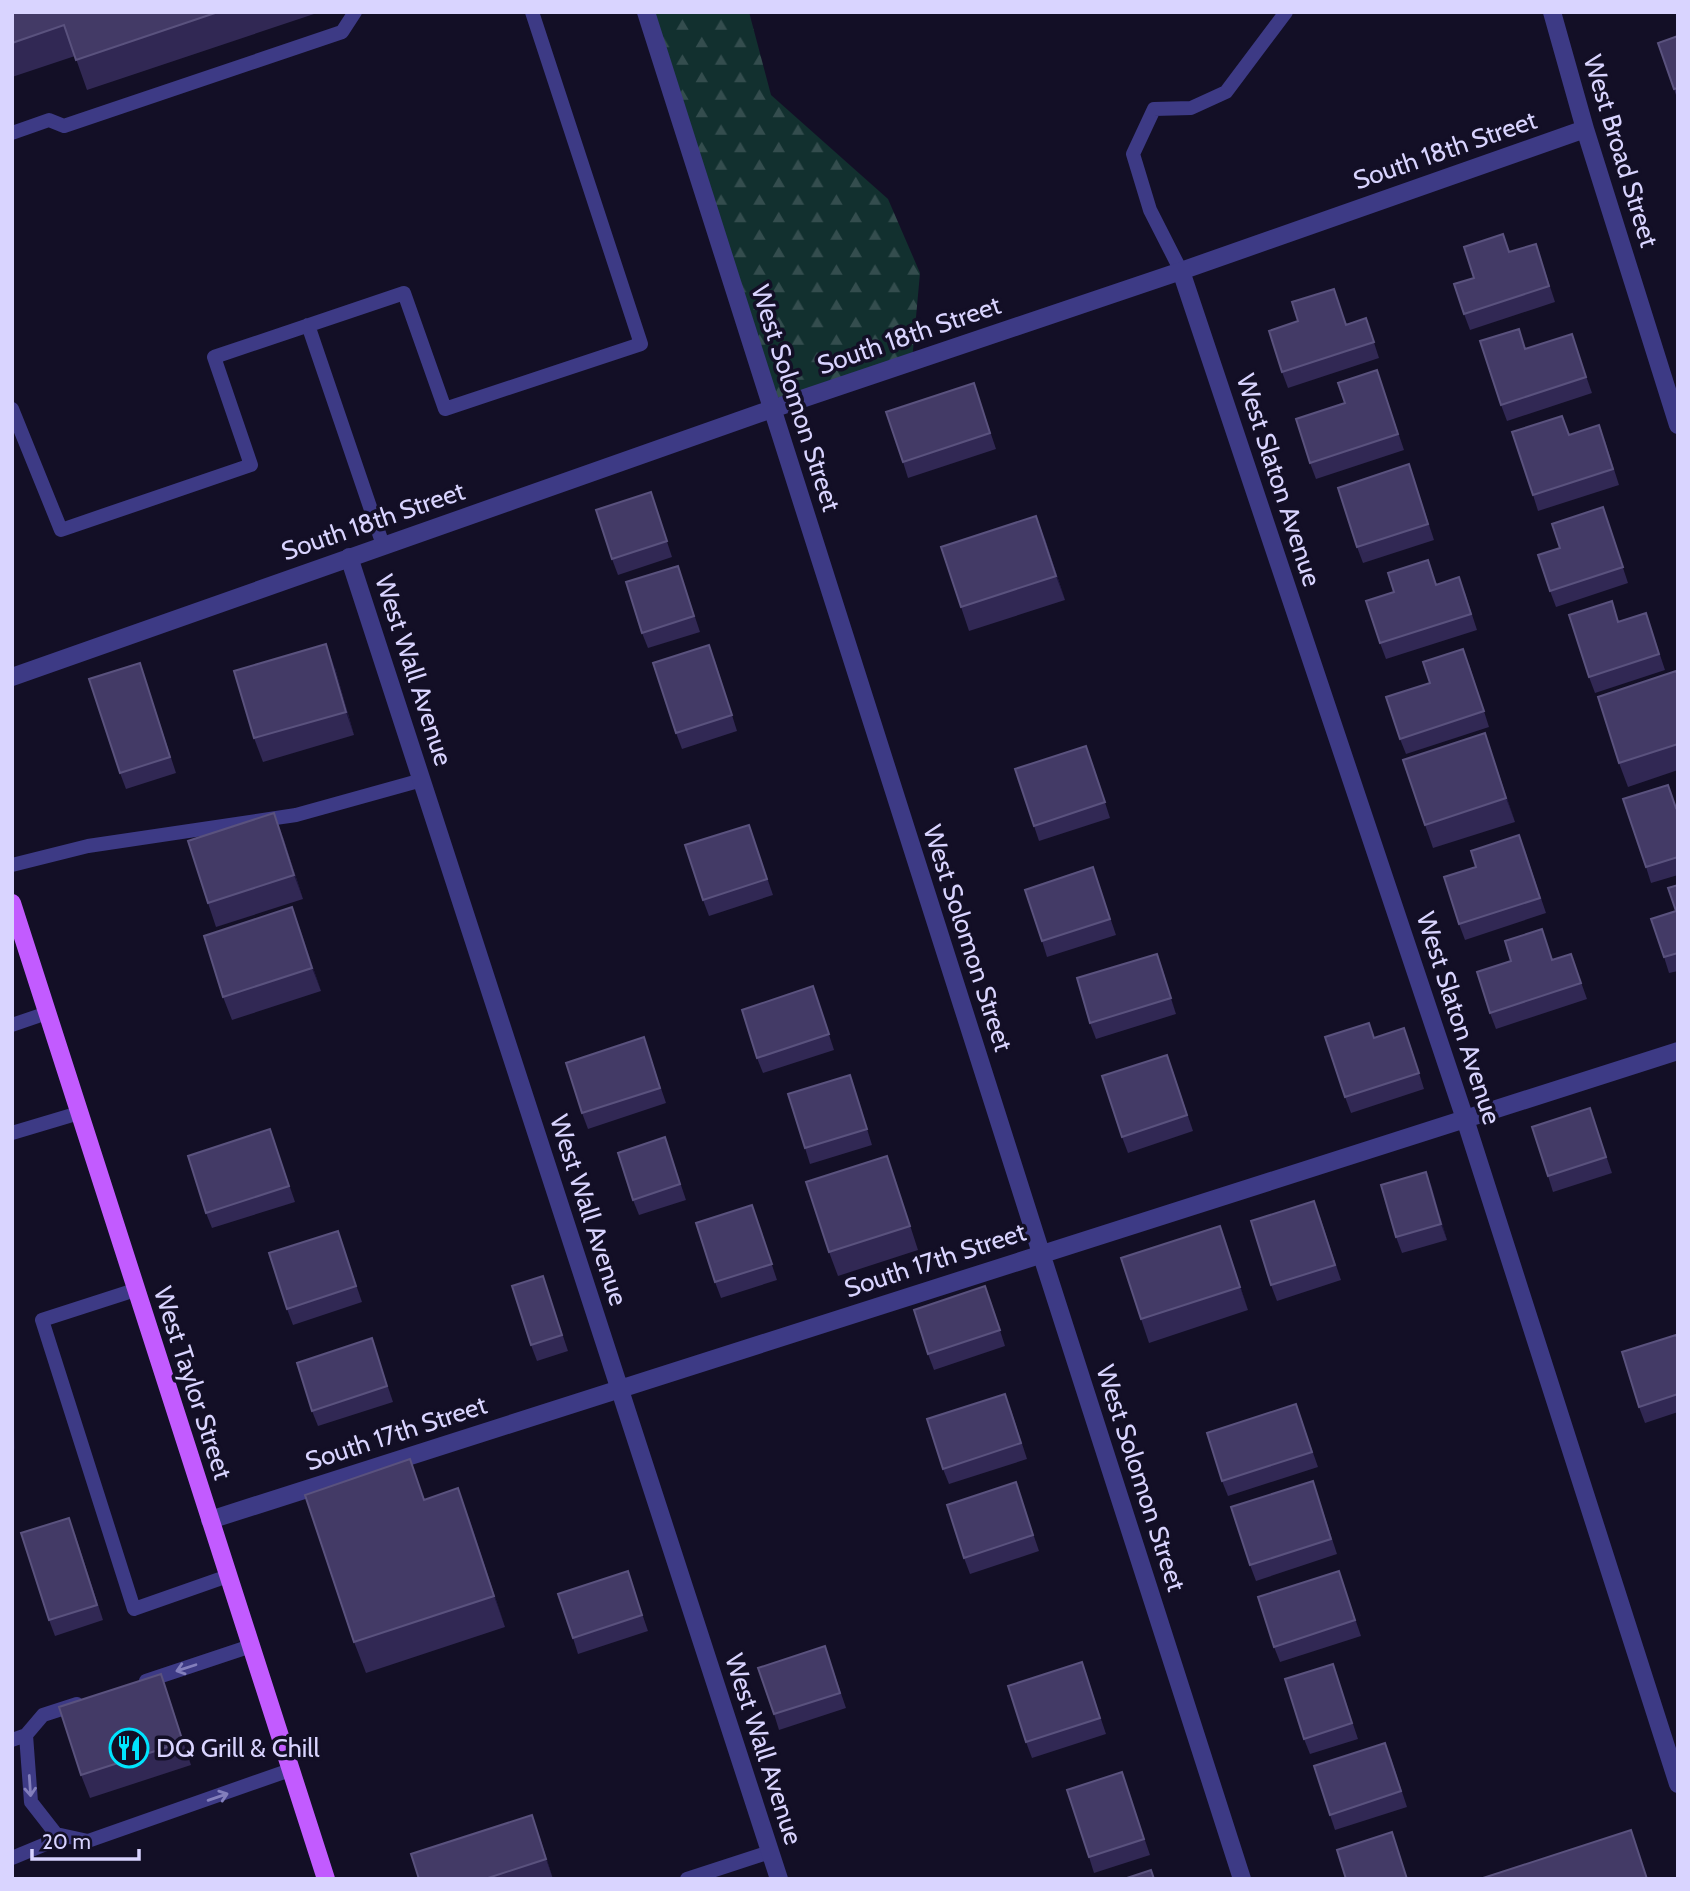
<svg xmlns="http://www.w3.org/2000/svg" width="1690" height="1891" viewBox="0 0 1690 1891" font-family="Cabin,sans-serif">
	<defs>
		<pattern id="forest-firs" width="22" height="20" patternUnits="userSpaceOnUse" patternTransform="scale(1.75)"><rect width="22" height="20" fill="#12302f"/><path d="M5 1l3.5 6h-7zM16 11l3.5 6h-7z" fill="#344d4e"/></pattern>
	</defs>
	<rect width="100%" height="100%" fill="#130f26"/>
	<path fill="url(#forest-firs)" d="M646 12H749L771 95 888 199 920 273 912 361 772 409Z"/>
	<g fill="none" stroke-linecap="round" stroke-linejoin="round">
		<path stroke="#3d3a85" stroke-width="14" d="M12 133 49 120 64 126 342 32 355 12
			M1181 271 1150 210 1133 154 1154 109 1191 108 1226 92 1286 12
			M308 325 383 545
			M12 409 61 530 251 465 214 357 404 293 445 409 641 344 532 12
			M12 865 88 846 296 815 422 780
			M12 1025 47 1013
			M12 1133 79 1113
			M135 1290 42 1320 134 1609 228 1576
			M146 1681 251 1646
			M77 1704 43 1715 26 1735 31 1802 56 1834 88 1841 290 1770
			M12 1740 26 1735
			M12 1858 65 1836
			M687 1879 770 1852"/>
		<path stroke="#3d3a85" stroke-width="18" d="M646 12 1041 1253 1242 1879
			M1552 12 1585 129 1678 425
			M1181 271 1465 1119 1678 1784
			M349 557 779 1879
			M12 677 772 409 1181 271 1585 129
			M210 1520 1678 1051"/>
		<path stroke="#c25bff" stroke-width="18" d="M12 903 326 1879"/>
	</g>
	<path fill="#312854" d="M12 12H314V14L87 90 75 56 12 77Z
		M1678 36V101L1674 89Z
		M1536 244 1555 302 1470 330 1464 314 1474 278 1510 252Z
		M1366 318 1379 358 1288 388 1282 372 1346 324Z
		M1526 349 1577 350 1592 393 1507 421 1501 405Z
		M1377 370 1404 450 1316 479 1310 463 1345 403Z
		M974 383 996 449 908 478 903 462Z
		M1569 435 1605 441 1619 485 1538 511 1533 495Z
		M1409 464 1434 540 1363 563 1357 547Z
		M1603 507 1628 583 1556 607 1550 591 1560 548Z
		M656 508 672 557 618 575 612 559Z
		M1045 539 1065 600 969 631 961 607Z
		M683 581 700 632 648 648 642 633Z
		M1436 585 1465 593 1477 630 1386 659 1380 643 1394 592Z
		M1646 613 1665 670 1595 693 1589 677 1619 621Z
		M715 661 737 731 682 749 676 733Z
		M140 663 176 773 126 789 120 773Z
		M1469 664 1489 727 1406 754 1400 739 1430 683Z
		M335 668 354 735 263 762 254 738Z
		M1678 674V770L1628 787 1619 763Z
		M1485 733 1515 822 1433 848 1425 825Z
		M1092 762 1110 818 1039 841 1034 826Z
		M1678 807V875L1651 883 1646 867 1676 808Z
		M749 825 773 895 709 916 703 900Z
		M283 837 303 899 216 927 208 903Z
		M1525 851 1546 913 1465 940 1459 924 1476 867Z
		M1093 867 1116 935 1047 957 1042 941Z
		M1678 885V971L1669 973 1664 957 1676 911Z
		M292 907 321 991 232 1020 223 997Z
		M1157 954 1176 1014 1096 1039 1090 1023Z
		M1571 954 1587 999 1496 1029 1490 1013 1553 960Z
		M813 986 834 1050 763 1073 757 1058Z
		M1369 1023 1374 1038 1410 1044 1424 1089 1351 1113 1345 1097Z
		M649 1053 666 1103 588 1129 582 1113Z
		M1173 1071 1193 1131 1128 1153 1122 1137Z
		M855 1090 872 1145 810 1164 805 1148Z
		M1590 1108 1612 1173 1553 1192 1548 1176Z
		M270 1129 295 1202 212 1228 206 1213Z
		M665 1137 686 1200 639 1215 633 1200Z
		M1426 1172 1447 1240 1402 1253 1396 1237Z
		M895 1179 918 1250 838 1276 829 1252Z
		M752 1205 777 1280 721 1298 715 1282Z
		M1320 1217 1341 1280 1277 1301 1271 1285Z
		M338 1231 362 1302 293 1325 287 1309Z
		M1228 1249 1248 1310 1149 1343 1141 1319Z
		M543 1276 568 1351 537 1361 531 1345Z
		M991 1302 1005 1346 934 1370 928 1354Z
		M1678 1339V1412L1645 1423 1639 1407Z
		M377 1354 393 1402 318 1426 312 1411Z
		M1296 1404 1318 1467 1228 1496 1222 1481Z
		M1011 1410 1027 1459 949 1484 943 1469Z
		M1313 1481 1337 1554 1256 1581 1250 1565Z
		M1021 1498 1039 1551 970 1574 964 1558Z
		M425 1499 469 1518 505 1627 366 1673 354 1642Z
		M75 1534 103 1620 55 1636 49 1620Z
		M1339 1571 1361 1636 1280 1662 1274 1647Z
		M633 1587 648 1631 578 1654 573 1638Z
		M825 1646 846 1708 779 1730 774 1714Z
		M1082 1662 1106 1734 1032 1758 1026 1742Z
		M1333 1664 1358 1739 1310 1754 1304 1739Z
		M161 1674 191 1765 90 1798 81 1775Z
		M1391 1758 1407 1807 1335 1830 1330 1815Z
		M1122 1772 1150 1855 1094 1873 1089 1857Z
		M540 1838 553 1879H419Z"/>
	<path fill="#1d163a" d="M1036 516 1045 539 1065 600 1056 576Z
		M326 644 335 668 354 735 346 712Z
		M1485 733 1493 757 1515 822 1506 798Z
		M274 813 283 837 303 899 294 875Z
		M292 907 301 931 321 991 312 968Z
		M1157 954 1163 970 1176 1014 1171 998Z
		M1426 1172 1432 1187 1447 1240 1441 1224Z
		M1220 1226 1228 1249 1248 1310 1240 1287Z
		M12 1405 13 1408 15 1451 12 1442Z
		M458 1488 469 1518 505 1627 494 1596Z
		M161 1674 169 1697 191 1765 183 1742Z
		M532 1815 540 1838 553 1879 546 1859Z"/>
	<path fill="#433a66" stroke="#5a527e" stroke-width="2" d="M12 12H218L76 60 64 25 12 43Z
		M1678 36V88L1674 89 1658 43Z
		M1503 234 1509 252 1536 244 1549 286 1464 314 1454 284 1474 278 1464 247Z
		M1334 289 1346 325 1366 318 1374 342 1282 372 1269 331 1298 321 1292 302Z
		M1519 329 1525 349 1572 334 1586 377 1501 405 1480 341Z
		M1377 370 1398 434 1310 463 1296 419 1345 403 1338 383Z
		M974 383 990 433 903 462 886 412Z
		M1562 416 1569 435 1599 425 1613 469 1533 495 1512 432Z
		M1409 464 1428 524 1357 547 1338 488Z
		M651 492 667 541 612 559 596 510Z
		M1603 507 1623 567 1550 591 1538 555 1560 548 1552 524Z
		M1036 516 1056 576 961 607 941 547Z
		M1428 560 1436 585 1459 577 1471 614 1380 643 1366 601 1394 592 1388 573Z
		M678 566 694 616 642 633 626 582Z
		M1612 601 1618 622 1646 613 1659 654 1589 677 1569 615Z
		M326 644 346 712 254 738 234 671Z
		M709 645 732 715 676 733 653 663Z
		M1463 649 1484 711 1400 739 1386 697 1430 683 1423 662Z
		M140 663 170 757 120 773 89 679Z
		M1676 671 1678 675V744L1619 763 1598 697Z
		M1485 733 1506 798 1425 825 1403 760Z
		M1086 746 1105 802 1034 826 1015 769Z
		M1668 785 1676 808 1678 807V857L1646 867 1623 799Z
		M274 813 294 875 208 903 188 841Z
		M749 825 767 879 703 900 685 845Z
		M1519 835 1540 898 1459 924 1444 877 1476 867 1471 851Z
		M1093 867 1110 919 1042 941 1025 890Z
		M1678 885V953L1664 957 1651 919 1676 911 1668 888Z
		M292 907 312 968 223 997 204 936Z
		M1542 929 1552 960 1571 954 1581 983 1490 1013 1477 972 1511 961 1505 941Z
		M1157 954 1171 998 1090 1023 1077 978Z
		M813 986 829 1034 757 1058 742 1010Z
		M1369 1023 1374 1038 1404 1028 1419 1073 1345 1097 1325 1037Z
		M644 1037 660 1088 582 1113 566 1063Z
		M1167 1055 1187 1115 1122 1137 1102 1076Z
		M850 1075 867 1129 805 1148 788 1094Z
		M1590 1108 1606 1157 1548 1176 1532 1127Z
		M270 1129 289 1186 206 1213 188 1156Z
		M665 1137 680 1184 633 1200 618 1153Z
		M887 1156 910 1226 829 1252 806 1182Z
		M1426 1172 1441 1224 1396 1237 1381 1185Z
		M1314 1201 1335 1265 1271 1285 1251 1221Z
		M752 1205 772 1264 715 1282 696 1223Z
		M1220 1226 1240 1287 1141 1319 1121 1258Z
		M338 1231 356 1286 287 1309 269 1253Z
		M543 1276 562 1335 531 1345 512 1286Z
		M985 1286 1000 1330 928 1354 914 1310Z
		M1676 1335 1678 1339V1394L1639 1407 1622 1352Z
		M372 1338 387 1386 312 1411 297 1363Z
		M1005 1394 1021 1443 943 1469 927 1419Z
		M1296 1404 1312 1452 1222 1481 1207 1433Z
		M410 1459 424 1500 458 1488 494 1596 354 1642 305 1495Z
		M1313 1481 1331 1539 1250 1565 1231 1507Z
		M1016 1482 1033 1535 964 1558 947 1505Z
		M69 1518 97 1605 49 1620 21 1533Z
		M628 1571 642 1615 573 1638 558 1594Z
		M1339 1571 1355 1620 1274 1647 1258 1597Z
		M825 1646 840 1693 774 1714 758 1668Z
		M1082 1662 1100 1718 1026 1742 1008 1686Z
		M1333 1664 1352 1723 1304 1739 1285 1679Z
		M161 1674 183 1742 81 1775 59 1707Z
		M1385 1743 1401 1791 1330 1815 1314 1766Z
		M1122 1772 1144 1839 1089 1857 1067 1790Z
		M532 1815 546 1859 485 1879H419L411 1854Z
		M1631 1830 1647 1879H1480Z
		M1392 1832 1407 1879H1346L1337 1850Z
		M1151 1870 1154 1879H1124Z"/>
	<defs><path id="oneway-shaft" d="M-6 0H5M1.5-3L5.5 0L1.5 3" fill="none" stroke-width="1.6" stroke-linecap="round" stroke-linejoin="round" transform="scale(1.75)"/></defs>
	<g stroke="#837fbc">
		<use href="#oneway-shaft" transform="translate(186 1668) rotate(162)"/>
		<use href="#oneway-shaft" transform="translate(30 1786) rotate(86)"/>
		<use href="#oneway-shaft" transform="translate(218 1797) rotate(-19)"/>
	</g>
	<defs>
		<symbol id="restaurant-ring" viewBox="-11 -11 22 22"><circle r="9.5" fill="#130f26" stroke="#00e5ff" stroke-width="1.5"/><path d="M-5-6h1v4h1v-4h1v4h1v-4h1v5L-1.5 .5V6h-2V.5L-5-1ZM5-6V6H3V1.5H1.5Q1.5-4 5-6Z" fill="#00e5ff"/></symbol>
	</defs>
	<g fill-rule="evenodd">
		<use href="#restaurant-ring" x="107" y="1726" width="44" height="44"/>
	</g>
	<g text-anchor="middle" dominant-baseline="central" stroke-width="7" stroke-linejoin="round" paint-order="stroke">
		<g font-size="26" fill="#d9d4ff" stroke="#130f26">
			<text transform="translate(1445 150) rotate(-19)">South 18th Street</text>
			<text transform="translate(1621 151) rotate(73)">West Broad Street</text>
			<text transform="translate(909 335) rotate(-19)">South 18th Street</text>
			<text transform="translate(796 398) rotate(72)">West Solomon Street</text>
			<text transform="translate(1279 480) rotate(72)">West Slaton Avenue</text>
			<text transform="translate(373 521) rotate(-19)">South 18th Street</text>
			<text transform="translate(414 670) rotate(72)">West Wall Avenue</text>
			<text transform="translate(968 938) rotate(72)">West Solomon Street</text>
			<text transform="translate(1459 1018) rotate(72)">West Slaton Avenue</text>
			<text transform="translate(589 1210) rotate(72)">West Wall Avenue</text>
			<text transform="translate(935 1260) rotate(-18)">South 17th Street</text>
			<text transform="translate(193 1383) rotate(72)">West Taylor Street</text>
			<text transform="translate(396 1433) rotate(-18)">South 17th Street</text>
			<text transform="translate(1141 1478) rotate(72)">West Solomon Street</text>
			<text transform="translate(764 1749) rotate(72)">West Wall Avenue</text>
		</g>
		<g font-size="26" fill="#d9d4ff" stroke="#130f26" text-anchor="start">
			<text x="156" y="1748">DQ Grill &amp; Chill</text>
		</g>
	</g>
	<rect width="1690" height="1891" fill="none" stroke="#d9d4ff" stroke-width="28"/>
	<path d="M32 1849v10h107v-10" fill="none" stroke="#d9d4ff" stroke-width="3.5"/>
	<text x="42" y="1849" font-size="21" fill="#d9d4ff" stroke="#130f26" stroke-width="5" paint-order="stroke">20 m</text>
</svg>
